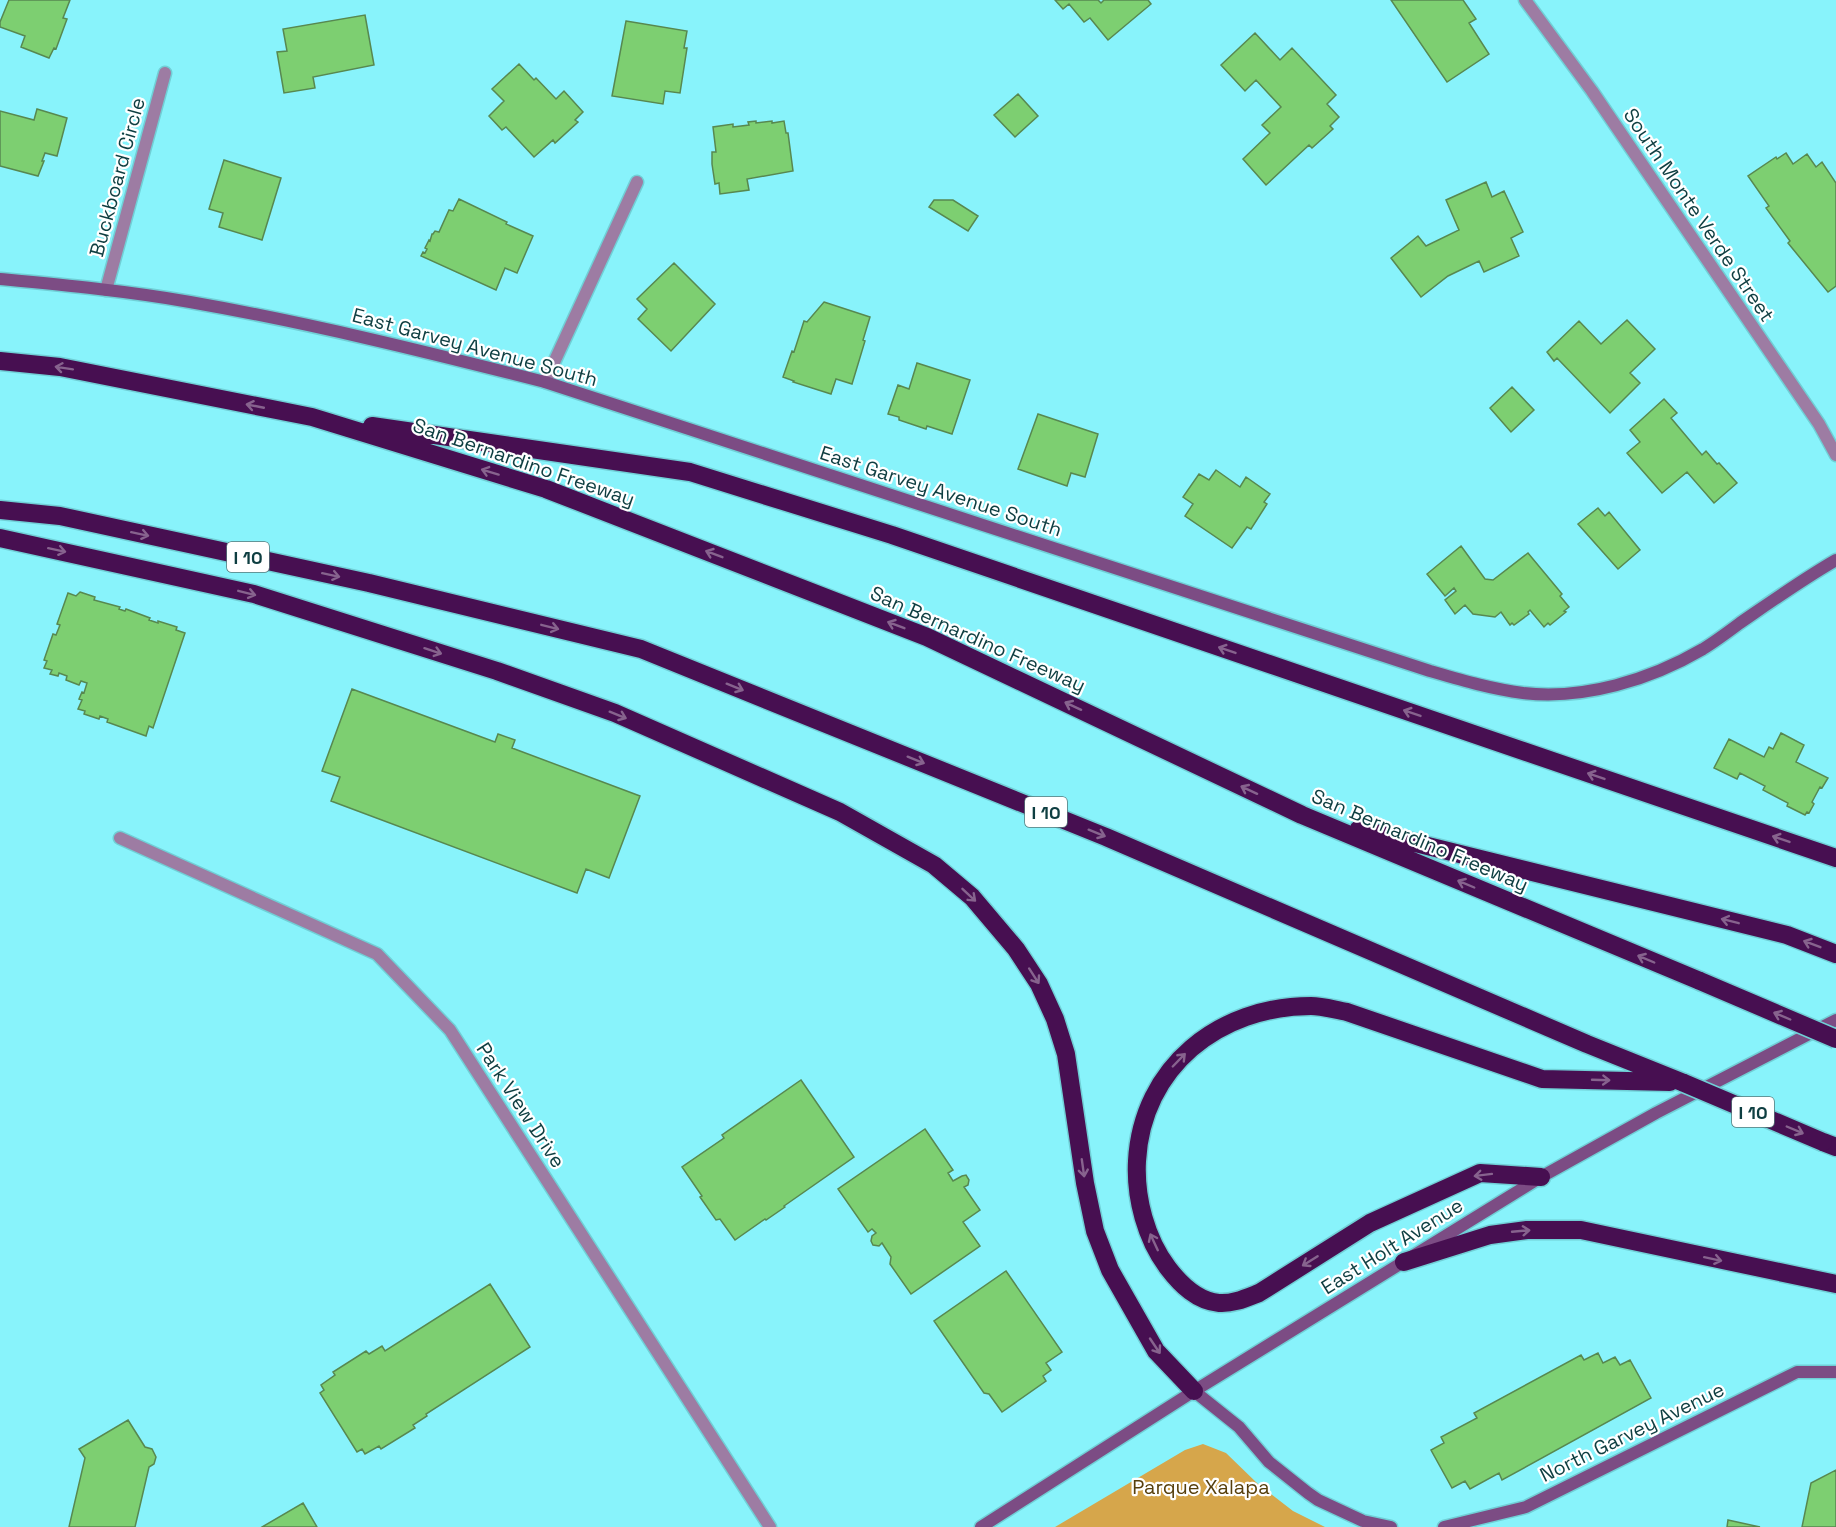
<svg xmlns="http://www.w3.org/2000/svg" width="1836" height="1527" viewBox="0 0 1836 1527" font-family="'Space Grotesk',sans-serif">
	<rect width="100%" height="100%" fill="#88f3fb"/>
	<path fill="#d6a64b" d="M1203 1444 1226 1453 1258 1484 1293 1511 1325 1527H1055L1185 1450Z"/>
	<path fill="#7dcf71" stroke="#578850" stroke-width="1.5" d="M9 0H70L63 18 67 19 56 49 54 48 49 58 21 47 25 36 0 27V22Z
		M1055 0H1098L1101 3 1104 0H1148L1151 4 1108 40 1090 18 1084 22 1069 4 1063 9Z
		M1391 0H1463L1476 19 1469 23 1489 54 1447 82Z
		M365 15 374 65 313 77 315 88 284 93 277 52 287 51 283 29Z
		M626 21 687 31 684 48H687L680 93 665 91 663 104 612 96Z
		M1255 33 1280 60 1292 48 1336 95 1327 104 1339 117 1330 126 1333 129 1312 148 1309 145 1266 185 1243 159 1270 133 1262 125 1281 107 1256 80 1245 91 1221 65Z
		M519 64 534 80 536 78 556 99 564 91 583 112 575 120 578 122 555 143 553 140 534 157 506 127 502 130 489 116 504 101 492 89Z
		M1018 94 1038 116 1015 137 994 115Z
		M37 109 67 118 57 156 45 153 42 161H44L38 176 0 166V111L34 120Z
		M756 121V123L772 121V123L784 121 786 133H788L793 171 747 179 749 190 720 194 719 183 715 184 712 164V152H716L713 127 733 124V127L749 125 748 122Z
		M1786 153 1793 164 1807 154 1816 167 1822 162 1836 183V286L1828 292 1788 243 1790 241 1766 208 1769 206 1748 176 1776 157 1777 159Z
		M224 160 281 178 262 240 219 227 223 213 209 209Z
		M1486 182 1492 197 1504 191 1523 232 1511 238 1519 256 1484 272 1479 261 1448 276 1421 297 1391 258 1418 236 1426 246 1459 230 1446 200Z
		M459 199 507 222 506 224 533 236 517 273 505 268 496 290 421 256 423 252 425 253 427 249 425 248 429 240 430 241 432 234H433L435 231 439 232 449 210 453 211Z
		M934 200H953L978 216 968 231 929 207Z
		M674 263 715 304 671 351 638 319 647 309 637 299Z
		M824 302 870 317 863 340 865 341 852 384 836 379 831 394 793 382 794 381 783 377 792 351 794 352 804 321 807 322Z
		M1627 320 1655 349 1630 373 1640 383 1610 413 1557 358 1554 361 1547 352 1579 321 1601 344Z
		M917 363 970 380 952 434 927 426 926 429 899 420V417L888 414 898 385 909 389Z
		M1512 387 1534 410 1511 432 1490 408Z
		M1664 399 1677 413 1671 418 1702 455 1706 451 1717 464 1719 463 1737 483 1714 503 1687 472 1662 493 1627 453 1640 442 1630 430Z
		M1038 414 1098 434 1085 477 1071 473 1067 486 1018 469Z
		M1216 470 1240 487 1246 477 1270 494 1264 502 1267 504 1251 529 1247 527 1232 548 1185 516 1193 504 1183 497 1199 474 1209 480Z
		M1598 508 1605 516 1609 512 1640 550 1618 569 1578 524Z
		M1461 546 1485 579 1493 580 1528 553 1562 594 1560 596 1569 607 1564 611 1566 612 1550 625 1548 623 1544 627 1530 610 1528 612 1529 614 1514 625 1512 623 1510 625 1501 612 1495 617 1473 614 1465 605 1455 614 1445 600 1456 591 1454 588 1445 596 1427 574Z
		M80 592 95 597 94 600 120 607 119 609 125 611 126 609 150 618 149 620 158 623V621L177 627 176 630 185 633 153 728 149 726 146 736 107 722 108 719 100 716 99 719 84 714 85 711 78 709 82 700 79 699 82 692 84 693 87 683 81 681 79 685 66 680 67 676 59 673 58 676 50 674 52 670 44 668 47 661 44 660 53 634 56 635 60 625 57 624 68 593 76 596Z
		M352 689 495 742 498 734 515 740 512 748 640 796 609 878 586 869 577 893 331 801 340 777 322 771Z
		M1781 733 1804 745 1796 762 1828 778 1822 788 1820 787 1812 802 1814 804 1809 813 1807 812 1805 815 1787 806 1788 803 1763 790 1765 786 1740 773 1737 779 1714 768 1729 739 1764 757 1769 747 1773 749Z
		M801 1080 854 1157 784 1206 785 1207 766 1220 765 1219 735 1240 720 1219 716 1220 700 1197 702 1196 682 1167 724 1138 722 1135Z
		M925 1129 953 1170 948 1173 953 1181 962 1176 966 1175 969 1180 968 1185 964 1187 980 1210 963 1222 980 1246 911 1294 890 1264 891 1257 882 1243 879 1246 873 1245 871 1241 872 1236 876 1233 872 1229 868 1232 838 1189Z
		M1006 1271 1062 1352 1046 1363 1051 1370 1043 1376 1046 1381 1002 1412 989 1394 984 1393 934 1321Z
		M490 1284 530 1347 426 1414 427 1416 413 1425 415 1428 381 1449 379 1446 365 1454 362 1449 357 1452 320 1393 324 1390 321 1385 335 1375 333 1372 366 1351 369 1354 382 1346 385 1351Z
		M1598 1353 1603 1363 1615 1357 1620 1365 1630 1360 1651 1398 1502 1480 1499 1473 1470 1489 1465 1481 1452 1488 1431 1450 1444 1443 1441 1437 1477 1418 1474 1413 1581 1355 1584 1360Z
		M128 1420 145 1447 152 1449 156 1457 154 1464 149 1467 135 1527H69L85 1458 79 1449Z
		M1836 1470V1527H1802L1811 1483Z
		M303 1503 317 1527H262Z
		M1728 1520 1760 1527H1727Z"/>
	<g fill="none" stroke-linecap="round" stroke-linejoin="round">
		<defs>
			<path id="street" d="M1525 0 1592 91 1819 424 1836 455
				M106 290 165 73
				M545 382 637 182
				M120 838 377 954 450 1030 770 1527"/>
			<path id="secondary" d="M0 279C63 285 127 291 190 302 310 323 427 352 545 382L1430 671C1461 680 1491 689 1523 693 1584 700 1650 680 1703 649 1716 641 1728 632 1740 623 1772 601 1803 579 1836 560
				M1194 1391 1239 1427 1269 1462 1308 1493 1318 1500 1363 1521 1391 1527
				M981 1527 1194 1391 1541 1177 1656 1113 1836 1020
				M1444 1527 1526 1507 1797 1372H1836"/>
			<path id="highway" d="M0 361 60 367 312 417 546 489 927 637 1302 815 1700 981
				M372 426 690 472 892 535 1836 858
				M0 510 60 516 369 583 641 649 1106 837 1587 1044 1684 1083
				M0 538 254 594 497 671 615 713 840 812 934 865 972 897 1016 949 1039 984 1055 1019 1066 1054 1085 1183 1095 1231 1110 1270 1156 1351 1194 1391
				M1359 829 1787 935 1836 954
				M1823 1142 1836 1147
				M1541 1177 1480 1173 1370 1223 1259 1293C1246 1298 1233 1304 1219 1303 1197 1301 1181 1285 1168 1268 1146 1239 1135 1198 1137 1161 1142 1067 1219 1006 1311 1006 1323 1006 1335 1010 1347 1012L1542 1079 1670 1082
				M1404 1262 1490 1235 1527 1230H1581L1836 1284"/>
		</defs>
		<use href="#street" stroke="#70cfd6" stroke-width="15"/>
		<use href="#secondary" stroke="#70cfd6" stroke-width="15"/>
		<use href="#highway" stroke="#70cfd6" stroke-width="21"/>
		<use href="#street" stroke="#9d7ca3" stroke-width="12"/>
		<use href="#secondary" stroke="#7c4c84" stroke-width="12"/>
		<use href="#highway" stroke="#470f51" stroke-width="18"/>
		<defs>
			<path id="highway-bridge" d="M1700 981 1836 1039
				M1684 1083 1823 1142"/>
		</defs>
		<use href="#highway-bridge" stroke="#70cfd6" stroke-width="21" stroke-linecap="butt"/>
		<use href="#highway-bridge" stroke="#470f51" stroke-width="18"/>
	</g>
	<defs><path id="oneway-shaft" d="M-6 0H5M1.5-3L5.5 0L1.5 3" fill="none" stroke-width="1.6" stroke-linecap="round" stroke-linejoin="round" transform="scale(1.5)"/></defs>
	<g stroke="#87638e">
		<use href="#oneway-shaft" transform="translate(64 368) rotate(-171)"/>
		<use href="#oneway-shaft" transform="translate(255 406) rotate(-169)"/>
		<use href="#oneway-shaft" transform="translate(490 472) rotate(-163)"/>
		<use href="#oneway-shaft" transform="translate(140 534) rotate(12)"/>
		<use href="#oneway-shaft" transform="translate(57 550) rotate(12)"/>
		<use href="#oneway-shaft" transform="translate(714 554) rotate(-159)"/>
		<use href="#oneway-shaft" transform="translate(331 575) rotate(12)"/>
		<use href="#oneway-shaft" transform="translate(247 593) rotate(14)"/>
		<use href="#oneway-shaft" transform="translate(896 625) rotate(-159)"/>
		<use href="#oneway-shaft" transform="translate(550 627) rotate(14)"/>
		<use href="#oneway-shaft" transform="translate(1227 650) rotate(-161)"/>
		<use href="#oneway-shaft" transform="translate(433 651) rotate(18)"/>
		<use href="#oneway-shaft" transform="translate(735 687) rotate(22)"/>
		<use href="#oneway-shaft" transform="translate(1073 706) rotate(-155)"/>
		<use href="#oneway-shaft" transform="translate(1412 713) rotate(-161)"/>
		<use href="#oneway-shaft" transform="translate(618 715) rotate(22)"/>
		<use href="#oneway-shaft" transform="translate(916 760) rotate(22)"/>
		<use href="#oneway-shaft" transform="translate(1596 776) rotate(-161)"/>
		<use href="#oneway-shaft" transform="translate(1249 790) rotate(-155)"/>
		<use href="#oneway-shaft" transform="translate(1097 833) rotate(22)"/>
		<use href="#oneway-shaft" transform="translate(1781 839) rotate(-161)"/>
		<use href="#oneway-shaft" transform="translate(1466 884) rotate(-157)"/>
		<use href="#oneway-shaft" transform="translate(969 895) rotate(43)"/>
		<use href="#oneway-shaft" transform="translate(1730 921) rotate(-166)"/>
		<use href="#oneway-shaft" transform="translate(1812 944) rotate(-159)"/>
		<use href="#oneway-shaft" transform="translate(1646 959) rotate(-157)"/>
		<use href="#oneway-shaft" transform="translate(1034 976) rotate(57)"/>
		<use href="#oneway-shaft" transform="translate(1782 1016) rotate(-157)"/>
		<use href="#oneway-shaft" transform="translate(1179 1060) rotate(-46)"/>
		<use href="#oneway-shaft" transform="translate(1601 1080) rotate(2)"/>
		<use href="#oneway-shaft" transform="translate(1795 1130) rotate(23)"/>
		<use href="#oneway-shaft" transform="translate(1083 1168) rotate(82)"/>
		<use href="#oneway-shaft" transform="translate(1483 1175) rotate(173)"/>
		<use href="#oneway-shaft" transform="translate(1521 1231) rotate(-5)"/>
		<use href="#oneway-shaft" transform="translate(1154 1242) rotate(-115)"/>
		<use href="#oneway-shaft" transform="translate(1713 1259) rotate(12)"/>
		<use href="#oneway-shaft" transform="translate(1310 1261) rotate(148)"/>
		<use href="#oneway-shaft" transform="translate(1155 1346) rotate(56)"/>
	</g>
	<g text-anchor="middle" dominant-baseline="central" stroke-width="4.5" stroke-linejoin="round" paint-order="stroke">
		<g fill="#fff" stroke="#56787a" stroke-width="1.5">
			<rect x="227" y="542" width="42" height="30" rx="4.5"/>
			<rect x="1025" y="797" width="42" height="30" rx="4.5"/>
			<rect x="1732" y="1097" width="42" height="30" rx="4.5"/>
		</g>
		<g font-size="18" font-weight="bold" fill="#0e3e41">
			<text x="248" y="557">I 10</text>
			<text x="1046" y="812">I 10</text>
			<text x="1753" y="1112">I 10</text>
		</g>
		<g font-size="20" fill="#0e3e41" stroke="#fff">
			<text transform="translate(117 177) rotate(-75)">Buckboard Circle</text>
			<text transform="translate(1699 215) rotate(56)">South Monte Verde Street</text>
			<text transform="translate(475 347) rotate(15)">East Garvey Avenue South</text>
			<text transform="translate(524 462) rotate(19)">San Bernardino Freeway</text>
			<text transform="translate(941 491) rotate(18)">East Garvey Avenue South</text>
			<text transform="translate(978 639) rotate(24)">San Bernardino Freeway</text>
			<text transform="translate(1420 840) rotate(23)">San Bernardino Freeway</text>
			<text transform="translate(521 1105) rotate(57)">Park View Drive</text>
			<text transform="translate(1392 1246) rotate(-32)">East Holt Avenue</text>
			<text transform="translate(1632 1432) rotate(-26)">North Garvey Avenue</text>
		</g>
		<g font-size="20" fill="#573f0c" stroke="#fff">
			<text x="1201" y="1487">Parque Xalapa</text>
		</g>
	</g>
</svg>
